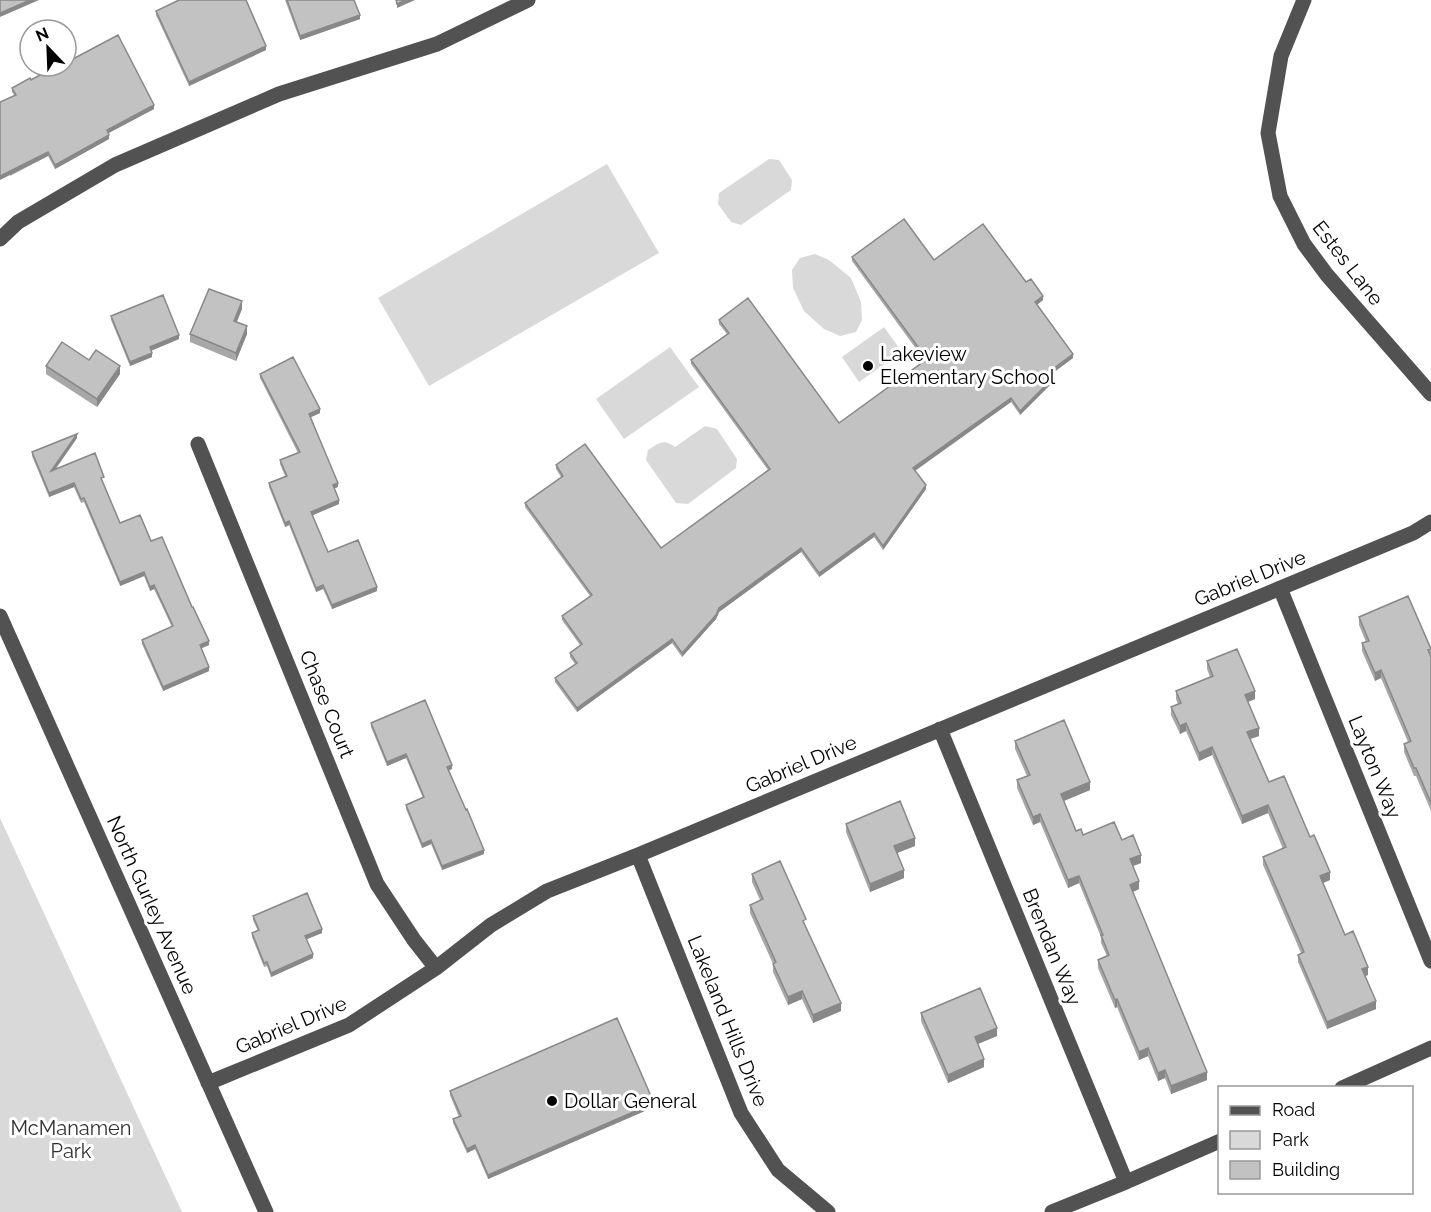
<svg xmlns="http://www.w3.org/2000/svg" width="1431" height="1212" viewBox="0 0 1431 1212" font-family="Raleway,sans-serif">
	<rect width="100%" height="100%" fill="#fff"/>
	<path fill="#d9d9d9" d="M769 159 779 160 792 180 791 190 741 225 731 222 718 204 719 193Z
		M607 164 659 253 429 386 378 298Z
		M815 254 829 260 851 278 861 302 862 320 856 332 840 336 824 329 804 311 793 288 792 270 800 258Z
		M884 327 902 352 859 382 842 357Z
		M670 347 699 387 624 439 596 399Z
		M705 426 717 429 737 459 736 468 688 504 676 503 646 460 648 450C659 443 664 438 675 447Z
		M0 818 182 1212H0Z"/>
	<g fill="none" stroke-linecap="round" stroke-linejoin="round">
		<path stroke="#525252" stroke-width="15" d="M1304 0 1281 56 1268 133 1280 196 1304 244 1327 275 1431 394
			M0 239 18 222 115 165 279 94 437 44 528 0
			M198 444 377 884 414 940 436 968
			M1280 588 1431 961
			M0 616 266 1212
			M940 729 1126 1182
			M638 855 741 1113 778 1170 828 1212
			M208 1083 349 1025 436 968 491 925 547 891 638 855 1413 533 1431 522
			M1342 1088 1431 1048
			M1052 1212 1126 1182 1220 1141"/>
	</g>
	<path fill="#a7a7a7" d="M285 0H354L360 19 300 40Z
		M156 11 266 50 189 86 156 15Z
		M71 60 154 109 108 133 109 139 55 169 48 156 10 176 14 95 12 92V88Z
		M852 257 934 260 1026 282 1043 300 1037 305 1073 358 1050 374 1053 382 1020 415 1011 402 915 471 926 489 883 550 874 537 819 577 801 552 719 612 716 619 682 657 672 643 577 712 555 682V678L575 664 570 657V653L580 645 562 620V616L590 596 525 507V503L561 477 556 469V465L661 548 768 470 691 364V360L727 334 719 324V320L839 423 925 361 852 261Z
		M242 309 236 322 247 334 236 361 190 342V334Z
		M111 316 179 339 151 351 152 357 130 366 111 320Z
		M89 360 120 374 97 407 46 374V366Z
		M260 374 320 413 311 417 338 487 334 488 339 504 312 515 328 552 377 591 332 609 323 589 316 592 289 525 285 527 269 487V483L285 476 280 464V460L298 453 260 378Z
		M77 438 55 470 104 481H102L120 523 151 541 192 607 209 645 201 648 209 671 163 691 142 644V640L172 627 154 589 150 591 144 576 120 586 84 502 81 503 74 487 49 497 32 456V452Z
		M1359 617 1431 649V811L1416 776H1414L1404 752V744L1408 742 1381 678 1375 681 1362 651V643L1366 642 1359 625Z
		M1207 661 1255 699 1248 702 1259 736 1250 739 1269 782 1310 837 1330 880 1323 883 1345 935 1368 975 1365 976 1376 1009 1327 1029 1298 962V955L1301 953 1263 865V857L1283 849 1268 813 1242 824 1212 755 1199 761 1186 731 1180 734 1171 715V707L1178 704 1176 699V691L1210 677 1207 669Z
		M371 723 452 769 449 770 484 854 442 870 431 844 422 848 406 809V805L423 798 406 758 387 766 371 727Z
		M1015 741 1090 790 1064 801 1076 831 1083 835 1122 840 1141 863 1133 866 1139 889 1133 892 1207 1080 1171 1094 1165 1078 1158 1081 1148 1056 1139 1060 1117 1007 1115 1008 1098 968V960L1107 956 1101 943V937L1079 883 1068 888 1040 822 1033 825 1017 788V780L1027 776 1015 749Z
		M846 824 915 846 897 853 904 878 870 892 846 832Z
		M752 874 806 927 841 1011 813 1023 802 999 788 1005 773 972V964L750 913V905L760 900 752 882Z
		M253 916 322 933 306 939 313 958 271 977 267 966 264 967 252 937V933L258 931 253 920Z
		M921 1013 997 1036 978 1044 984 1067 948 1083 921 1021Z
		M450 1091 654 1107 488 1179 475 1149 467 1153 453 1123V1119L459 1117 450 1095Z"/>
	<path fill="#888" d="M30 0H39L0 17V13Z
		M406 0H415L397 8V4Z
		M360 15V19L300 40V36Z
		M266 46V50L189 86V82Z
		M154 105V109L107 134V130Z
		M109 135V139L55 169V165Z
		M48 152V156L0 180V176Z
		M1043 296V300L1035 306V302Z
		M242 301V309L234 329V321Z
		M247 326V334L236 361V353Z
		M179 335V339L150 351V347Z
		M152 353V357L130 366V362Z
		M1073 354V358L1049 376V372Z
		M120 366V374L97 407V399Z
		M1053 378V382L1020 415V411Z
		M1011 398V402L913 472V468Z
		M320 409V413L309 418V414Z
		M77 434V438L51 475V471Z
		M74 483V487L49 497V493Z
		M338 483V487L333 489V485Z
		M926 485V489L883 550V546Z
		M339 500V504L311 516V512Z
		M289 521V525L285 527V523Z
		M874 533V537L819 577V573Z
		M801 548V552L719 612 716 619 682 657V653L719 608Z
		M144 572V576L120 586V582Z
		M154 585V589L150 591V587Z
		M323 585V589L316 592V588Z
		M377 587V591L332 609V605Z
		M672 639V643L577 712V708Z
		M209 641V645L200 649V645Z
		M209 667V671L163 691V687Z
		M1381 670V678L1375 681V673Z
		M1255 691V699L1245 703V695Z
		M1186 723V731L1180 734V726Z
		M1259 728V736L1247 740V732Z
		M1212 747V755L1199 761V753Z
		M406 754V758L387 766V762Z
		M452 765V769L447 771V767Z
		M1090 782V790L1061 802V794Z
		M1268 805V813L1242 824V816Z
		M1040 814V822L1033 825V817Z
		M915 838V846L894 854V846Z
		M431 840V844L422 848V844Z
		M484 850V854L442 870V866Z
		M1141 855V863L1130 867V859Z
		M904 870V878L870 892V884Z
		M1330 872V880L1320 884V876Z
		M1079 876V883L1068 888V880Z
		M1139 881V889L1130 893V885Z
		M322 929V933L305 940V936Z
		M313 954V958L271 977V973Z
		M1368 967V975L1362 977V969Z
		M802 991V999L788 1005V997Z
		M1117 999V1007L1115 1008V1000Z
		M1376 1001V1009L1327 1029V1022Z
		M841 1003V1011L813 1023V1015Z
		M997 1028V1036L975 1045V1037Z
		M1148 1048V1056L1139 1060V1052Z
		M984 1059V1067L948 1083V1075Z
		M1165 1070V1078L1158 1081V1073Z
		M1207 1072V1080L1171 1094V1086Z
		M654 1103V1107L488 1179V1175Z
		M475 1145V1149L467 1153V1149Z"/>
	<path fill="#c2c2c2" stroke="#888" stroke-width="1.5" d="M0 0H30L0 13Z
		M179 0H246L266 46 189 82 156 11Z
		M287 0H354L360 15 300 36Z
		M396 0H406L397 4Z
		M118 35 154 105 107 130 109 135 55 165 48 152 0 176V102L16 95 12 88 30 78 31 80 57 66H66V61L70 59 71 60Z
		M904 219 934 260 983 224 1026 282 1031 279 1043 296 1035 302 1073 354 1049 372 1053 378 1020 411 1011 398 913 468 926 485 883 546 874 533 819 573 801 548 719 608 716 615 682 653 672 639 577 708 555 678 577 663 570 653 582 644 562 616 592 595 525 503 563 476 556 465 585 444 661 548 770 469 691 360 729 333 719 320 748 298 839 423 927 359 852 257Z
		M209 289 242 301 234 321 247 326 236 353 190 334Z
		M163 295 179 335 150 347 152 353 130 362 111 316Z
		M62 342 89 360 96 350 120 366 97 399 46 366Z
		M293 357 320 409 309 414 338 483 333 485 339 500 311 512 328 552 358 540 377 587 332 605 323 585 316 588 289 521 285 523 269 483 287 476 280 460 300 452 260 374Z
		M77 434 51 471 95 453 104 477 101 478 120 523 140 515 151 541 162 537 192 607H193L209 641 200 645 209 667 163 687 142 640 173 626 154 585 150 587 144 572 120 582 84 498 81 499 74 483 49 493 32 452Z
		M1408 596 1431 649 1428 650 1431 657V803L1416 768H1414L1404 744 1411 741 1381 670 1375 673 1362 643 1369 641 1359 617Z
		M1237 649 1255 691 1245 695 1259 728 1247 732 1269 782 1284 776 1310 837 1314 835 1330 872 1320 876 1345 935 1353 931 1368 967 1362 969 1376 1001 1327 1022 1298 955 1304 952 1263 857 1286 847 1268 805 1242 816 1212 747 1199 753 1186 723 1180 726 1171 707 1181 703 1176 691 1213 676 1207 661Z
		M425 700 452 765 447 767 466 810 467 809 484 850 442 866 431 840 422 844 406 805 424 797 406 754 387 762 371 723Z
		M1064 720 1090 782 1061 794 1076 831 1081 829 1083 835 1114 822 1122 840 1133 835 1141 855 1130 859 1139 881 1130 885 1207 1072 1171 1086 1165 1070 1158 1073 1148 1048 1139 1052 1117 999 1115 1000 1098 960 1109 955 1101 935H1103L1079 876 1068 880 1040 814 1033 817 1017 780 1030 775 1015 741Z
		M900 801 915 838 894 846 904 870 870 884 846 824Z
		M780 861 806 919 803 921 841 1003 813 1015 802 991 788 997 773 964 776 962 750 905 763 899 752 874Z
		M307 893 322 929 305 936 313 954 271 973 267 962 264 963 252 933 259 930 253 916Z
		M980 988 997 1028 975 1037 984 1059 948 1075 921 1013Z
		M617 1018 654 1103 488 1175 475 1145 467 1149 453 1119 461 1116 450 1091Z"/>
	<g fill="#000" stroke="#fff" stroke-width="2">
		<circle cx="868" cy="366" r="6"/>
		<circle cx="552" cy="1101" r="6"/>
	</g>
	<g text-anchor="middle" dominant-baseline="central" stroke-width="6" stroke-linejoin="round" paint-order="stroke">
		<g font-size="20" fill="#000" stroke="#fff">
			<text transform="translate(1348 263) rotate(52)">Estes Lane</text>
			<text transform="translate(1250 578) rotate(-22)">Gabriel Drive</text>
			<text transform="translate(327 704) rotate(68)">Chase Court</text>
			<text transform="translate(801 764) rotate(-23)">Gabriel Drive</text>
			<text transform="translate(1375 767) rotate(68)">Layton Way</text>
			<text transform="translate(152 905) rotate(66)">North Gurley Avenue</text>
			<text transform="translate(1052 947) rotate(68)">Brendan Way</text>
			<text transform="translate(728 1021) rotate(68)">Lakeland Hills Drive</text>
			<text transform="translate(291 1025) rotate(-23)">Gabriel Drive</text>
		</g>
		<g font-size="20" fill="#000" stroke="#fff" text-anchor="start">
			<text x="880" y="354">Lakeview<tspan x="880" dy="23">Elementary School</tspan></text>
			<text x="564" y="1101">Dollar General</text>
		</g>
		<g font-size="20" fill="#303030" stroke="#fff">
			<text x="71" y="1128">McManamen<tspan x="71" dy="23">Park</tspan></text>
		</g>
	</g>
	<rect x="1218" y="1086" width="195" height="108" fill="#ffffff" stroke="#999999" stroke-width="1.5"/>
	<rect x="1230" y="1106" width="30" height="9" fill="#525252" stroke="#999999" stroke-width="1.5"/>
	<text x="1272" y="1116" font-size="18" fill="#000000">Road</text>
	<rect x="1230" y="1131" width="30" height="18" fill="#d9d9d9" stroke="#999999" stroke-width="1.5"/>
	<text x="1272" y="1146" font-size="18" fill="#000000">Park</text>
	<rect x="1230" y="1161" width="30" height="18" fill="#c2c2c2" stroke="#999999" stroke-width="1.5"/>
	<text x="1272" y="1176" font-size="18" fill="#000000">Building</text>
	<g transform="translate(48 48) rotate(337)"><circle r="28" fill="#ffffff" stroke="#999999" stroke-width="1.5"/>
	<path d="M0-4.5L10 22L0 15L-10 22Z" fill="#000000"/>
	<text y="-9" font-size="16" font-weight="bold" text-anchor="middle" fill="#000000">N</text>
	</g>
</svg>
